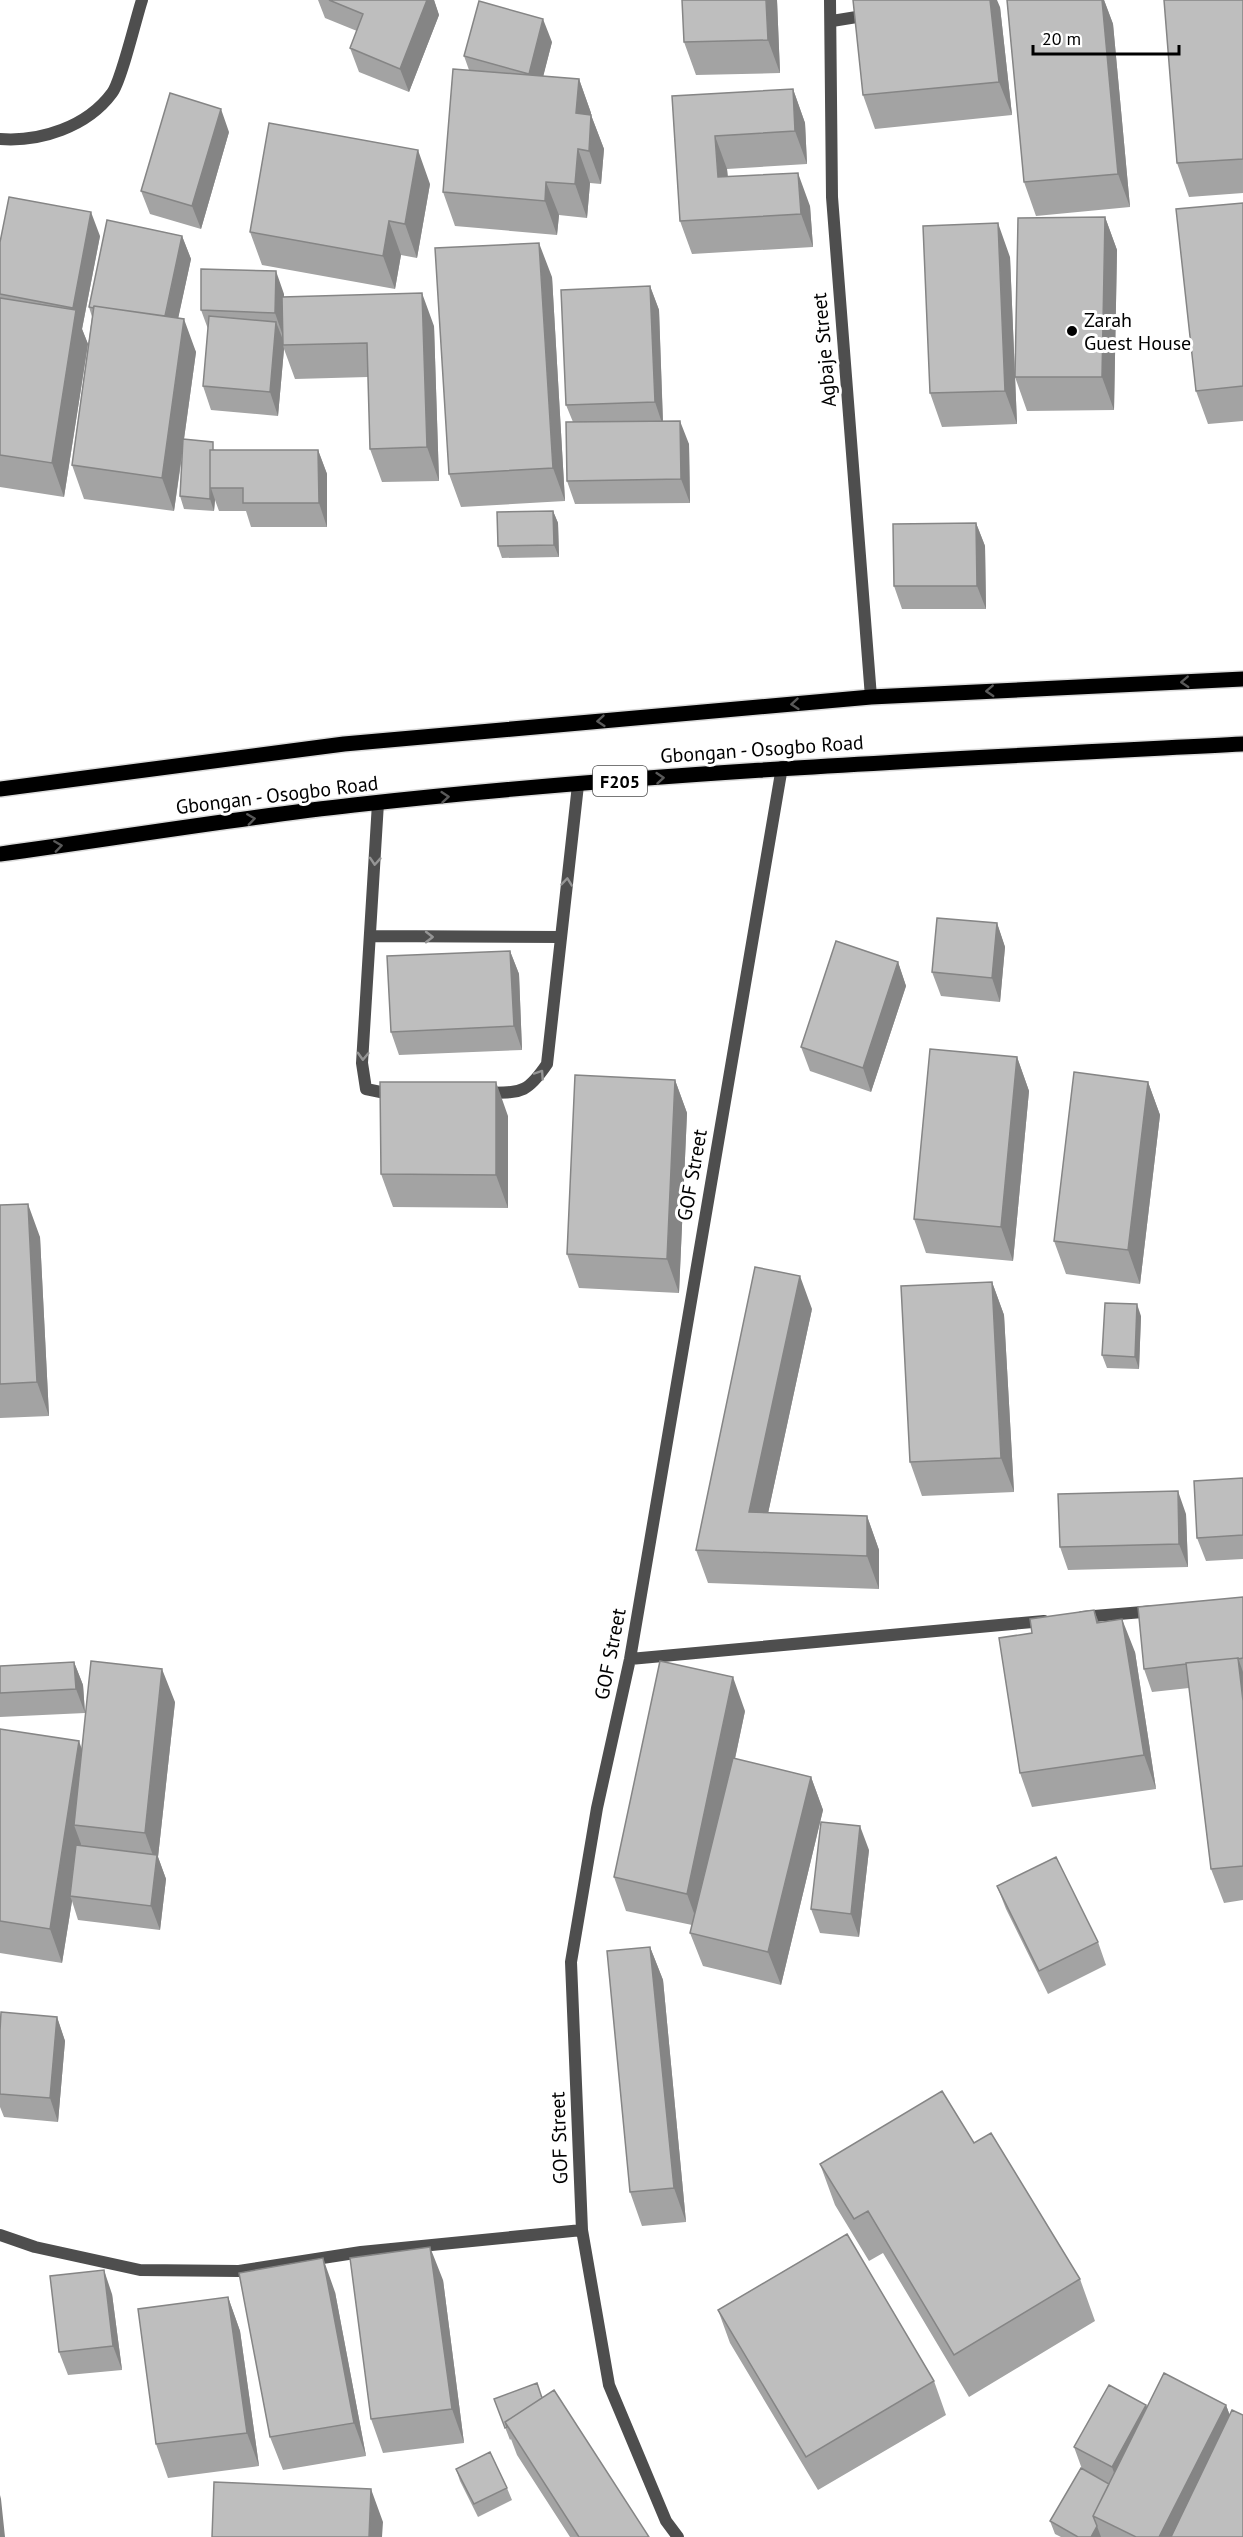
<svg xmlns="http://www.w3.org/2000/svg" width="1243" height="2537" viewBox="0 0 1243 2537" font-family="'PT Sans',sans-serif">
	<rect width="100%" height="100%" fill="#fff"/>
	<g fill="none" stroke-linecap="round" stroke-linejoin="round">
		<defs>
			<path id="primary" d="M0 789 344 744 871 697 1243 679
				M0 854C118 838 236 818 354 805 650 772 946 759 1243 744"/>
		</defs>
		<use href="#primary" stroke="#dbdbdb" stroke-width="18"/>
		<path stroke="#4e4e4e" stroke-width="12" d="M378 803 362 1063 366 1089 395 1095
			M370 936 561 937
			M484 1093C521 1092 526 1095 547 1064L578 785"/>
		<path stroke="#4e4e4e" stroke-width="12" d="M830 0 832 197 871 697
			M832 21 869 15
			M0 139C40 142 87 127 112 93 121 82 136 18 142 0
			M1082 1617 1155 1611
			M630 1659 1044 1621
			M0 2235 35 2247 140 2270 239 2271 361 2252 582 2230
			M678 2537 666 2521 609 2385 582 2230 571 1962 597 1808 630 1659 782 767"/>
		<use href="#primary" stroke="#000" stroke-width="15"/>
	</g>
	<path fill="#a3a3a3" d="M318 0H434L439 15 409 92 359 72 350 48 357 31 325 18Z
		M777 0 780 73 696 75 684 42Z
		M1007 0H1104L1113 24 1130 207 1036 216 1024 182Z
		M1243 0V193L1189 197 1177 163Z
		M1000 7 1012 115 875 129 863 95Z
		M552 42 543 76 579 79 591 113V115L604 149 601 184 590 183 587 218 559 215 557 235 455 226 443 192 469 70 464 56Z
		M793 89 805 123 807 164 727 169 728 177 810 206 813 247 692 254 680 221 672 96Z
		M229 132 201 229 150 214 141 191Z
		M430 184 417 258 401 255 395 289 262 265 250 232Z
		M1243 203V421L1208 424 1196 391Z
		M1105 217 1117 250 1114 410 1027 411 1015 377Z
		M100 236 82 329 88 344 64 497 0 487V242Z
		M182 236 191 259 178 318 196 352 184 439 216 450H318L327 474V527H251L246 511H219L215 500 214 511 184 509 180 496 183 450 174 511 84 499 72 465 92 317 89 307Z
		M1010 257 1017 424 942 427 930 393Z
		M552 277 565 501 461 507 449 474Z
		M650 286 659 310 663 421 689 444 690 503 575 504 567 481 573 422 566 405Z
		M284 294V297L434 326 439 481 382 482 370 449 368 377 295 379 284 349 278 416 211 410 203 386 208 329 201 310Z
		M553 511 558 523 559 557 502 558 498 546Z
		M976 523 985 546 986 609H902L894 586Z
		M997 923 1005 947 1000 1002 941 996 932 972Z
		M510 951 519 974 522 1050 399 1055 391 1032Z
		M898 962 906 986 871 1092 810 1071 801 1047Z
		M1017 1057 1029 1091 1013 1261 926 1253 914 1219Z
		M675 1080 687 1113 679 1293 579 1288 567 1254Z
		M1148 1082 1160 1115 1140 1284 1066 1274 1054 1241Z
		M508 1116V1208L393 1207 381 1174Z
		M0 1205 40 1237 49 1416 0 1418Z
		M992 1282 1004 1315 1014 1492 922 1496 910 1462Z
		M812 1309 768 1513 867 1516 879 1550V1589L708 1583 696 1550Z
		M1141 1316 1139 1369 1107 1368 1102 1355Z
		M1243 1478V1559L1206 1561 1197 1538Z
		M1186 1514 1188 1567 1068 1570 1060 1547Z
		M1243 1597V1900L1224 1903 1211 1869 1189 1688 1152 1692 1144 1669Z
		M1099 1623 1135 1652 1156 1789 1032 1807 1020 1773Z
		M74 1662 83 1685 85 1713 0 1717V1666Z
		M175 1702 158 1857 166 1879 160 1930 78 1920 72 1901 62 1963 0 1953V1729L82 1749Z
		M745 1711 735 1759 811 1777 823 1810 781 1985 703 1966 690 1933 692 1925 626 1911 614 1877Z
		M869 1850 859 1937 820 1933 811 1909Z
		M997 1886 1098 1942 1106 1965 1048 1994 1006 1909Z
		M650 1947 663 1980 686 2222 642 2226 630 2192Z
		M57 2017 65 2041 58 2122 4 2117 0 2107V2031Z
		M974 2143 1080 2279 1095 2321 969 2397 883 2253 869 2261 835 2205 820 2164Z
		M443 2280 464 2443 383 2453 371 2419Z
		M335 2292 366 2456 283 2470 270 2437Z
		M112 2294 122 2370 68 2375 59 2352Z
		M228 2297 240 2331 259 2466 168 2478 156 2444Z
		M718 2310 934 2381 946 2415 818 2490 730 2343Z
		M542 2398 649 2537H570L517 2455 511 2439 510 2440 494 2399Z
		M1146 2405 1147 2407 1226 2405 1230 2416 1243 2537H1061L1055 2534 1050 2521 1082 2469 1074 2447Z
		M456 2469 507 2488 512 2500 478 2517 460 2481Z"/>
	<path fill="#858585" d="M427 0H434L439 15 409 92 400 69Z
		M766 0H777L780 73 768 40Z
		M990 0H997L1000 7 1012 115 999 82Z
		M1102 0H1104L1113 24 1130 207 1118 174Z
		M543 19 552 42 538 97 529 74Z
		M579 79 591 113 588 147 576 113Z
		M793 89 805 123 807 164 795 131Z
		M221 109 229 132 201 229 192 206Z
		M591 115 604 149 601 184 589 151Z
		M715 136 727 169 730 211 718 177Z
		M578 149 590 183 587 218 575 184Z
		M418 150 430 184 417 258 405 224Z
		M798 173 810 206 813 247 801 214Z
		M546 182 559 215 557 235 545 201Z
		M91 212 100 236 82 329 88 344 64 497 52 463 75 313 73 308Z
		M1105 217 1117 250 1114 410 1102 377Z
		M389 221 401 255 395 289 383 256Z
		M998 223 1010 257 1017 424 1005 391Z
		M182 236 191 259 172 347 164 323Z
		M539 243 552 277 565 501 553 468Z
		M276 271 284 294 283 336 275 313Z
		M650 286 659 310 663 426 655 402Z
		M422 293 434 326 439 481 427 447Z
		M184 319 196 352 174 511 162 478Z
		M276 322 285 345H283L284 349 278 416 270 392Z
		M680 421 689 444 690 503 681 479Z
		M318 450 327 474V527L319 503Z
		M211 488 215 500 214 511 210 499Z
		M553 511 558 523 559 557 554 545Z
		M976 523 985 546 986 609 977 586Z
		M997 923 1005 947 1000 1002 992 978Z
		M510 951 519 974 522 1050 514 1026Z
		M898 962 906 986 871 1092 863 1068Z
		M1017 1057 1029 1091 1013 1261 1001 1227Z
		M675 1080 687 1113 679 1293 667 1259Z
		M496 1082 508 1116V1208L496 1175Z
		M1148 1082 1160 1115 1140 1284 1128 1250Z
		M28 1204 40 1237 49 1416 37 1382Z
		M800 1276 812 1309 761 1546 749 1512Z
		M992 1282 1004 1315 1014 1492 1001 1458Z
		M1137 1304 1141 1316 1139 1369 1135 1357Z
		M1178 1491 1186 1514 1188 1567 1179 1544Z
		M867 1516 879 1550V1589L867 1556Z
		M1094 1610 1107 1643 1097 1623Z
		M1122 1619 1135 1652 1156 1789 1144 1755Z
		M1238 1658 1243 1672V1701Z
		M74 1662 83 1685 85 1713 76 1689Z
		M162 1669 175 1702 158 1857 166 1879 160 1930 151 1906 156 1864 145 1833Z
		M733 1677 745 1711 699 1927 687 1894Z
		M79 1741 91 1775 74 1825 81 1844 72 1897 70 1896 72 1901 62 1963 50 1929Z
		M811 1777 823 1810 781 1985 768 1952Z
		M860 1826 869 1850 859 1937 851 1914Z
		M650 1947 663 1980 686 2222 674 2188Z
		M57 2017 65 2041 58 2122 50 2098Z
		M430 2247 443 2280 464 2443 452 2409Z
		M323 2258 335 2292 366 2456 354 2423Z
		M104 2270 112 2294 122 2370 113 2346Z
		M228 2297 240 2331 259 2466 247 2433Z
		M1146 2405 1154 2428 1120 2490 1112 2467Z
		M1226 2405 1238 2438 1188 2537H1159Z
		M371 2489 383 2522 382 2537H369Z
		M0 2495 1 2499 5 2537H0Z
		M1097 2526 1101 2537H1091Z"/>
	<path fill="#bebebe" stroke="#858585" stroke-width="1.5" d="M329 0H427L400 69 350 48 363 14Z
		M682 0H766L768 40 684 42Z
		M853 0H990L999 82 863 95Z
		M1007 0H1102L1118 174 1024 182Z
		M1164 0H1243V159L1177 163Z
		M479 1 543 19 529 74 464 56Z
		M453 69 579 79 576 113 591 115 589 151 578 149 575 184 546 182 545 201 443 192Z
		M793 89 795 131 715 136 718 177 798 173 801 214 680 221 672 96Z
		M170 93 221 109 192 206 141 191Z
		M269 123 418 150 405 224 389 221 383 256 250 232Z
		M9 197 91 212 73 308 0 294V242Z
		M1243 203V386L1196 391 1176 209Z
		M1105 217 1102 377H1015L1018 218Z
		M107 220 182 236 165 316 94 306 93 308 89 307Z
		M998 223 1005 391 930 393 923 226Z
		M539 243 553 468 449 474 435 248Z
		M201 269 276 271 275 313 201 310Z
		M650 286 655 402 566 405 561 290Z
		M422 293 427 447 370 449 367 343 283 345 282 297Z
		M0 298 76 310 52 463 0 455Z
		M94 306 184 319 162 478 72 465Z
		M209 316 276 322 270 392 203 386Z
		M680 421 681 479 567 481 566 422Z
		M183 439 213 442V450H210V499L180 496Z
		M210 450H318L319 503H243V488H210Z
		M553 511 554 545 498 546 497 512Z
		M976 523 977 586H894L893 524Z
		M937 918 997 923 992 978 932 972Z
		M836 941 898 962 863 1068 801 1047Z
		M510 951 514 1026 391 1032 387 956Z
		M930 1049 1017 1057 1001 1227 914 1219Z
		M1074 1072 1148 1082 1128 1250 1054 1241Z
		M575 1075 675 1080 667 1259 567 1254Z
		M380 1082H496V1175L381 1174Z
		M28 1204 37 1382 0 1384V1205Z
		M755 1267 800 1276 749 1512 867 1516V1556L696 1550Z
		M992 1282 1001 1458 910 1462 901 1286Z
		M1105 1303 1137 1304 1135 1357 1102 1355Z
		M1243 1478V1535L1197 1538 1194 1481Z
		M1178 1491 1179 1544 1060 1547 1058 1494Z
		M1243 1597V1658L1238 1659V1658L1186 1663V1664L1144 1669 1138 1607Z
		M1094 1610 1097 1623 1122 1619 1144 1755 1020 1773 999 1638 1032 1633 1030 1619Z
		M1238 1658 1243 1701V1866L1211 1869 1186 1663Z
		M91 1661 162 1669 145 1833 74 1825Z
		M660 1661 733 1677 687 1894 614 1877Z
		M74 1662 76 1689 0 1693V1666Z
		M0 1729 79 1741 50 1929 0 1921Z
		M733 1758 811 1777 768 1952 690 1933Z
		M821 1822 860 1826 851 1914 811 1909Z
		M76 1845 157 1855 151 1906 70 1896Z
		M1056 1857 1098 1942 1039 1971 997 1886Z
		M650 1947 674 2188 630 2192 607 1951Z
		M1 2012 57 2017 50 2098 0 2094V2031Z
		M942 2091 974 2143 991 2133 1080 2279 954 2355 868 2211 854 2219 820 2164Z
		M847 2234 934 2381 806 2457 718 2310Z
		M430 2247 452 2409 371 2419 350 2258Z
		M323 2258 354 2423 270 2437 239 2273Z
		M104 2270 113 2346 59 2352 50 2276Z
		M228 2297 247 2433 156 2444 138 2309Z
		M1164 2373 1226 2405 1159 2537H1136L1093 2516Z
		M537 2383 542 2398 505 2422 507 2427 505 2428 494 2399Z
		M1109 2385 1146 2405 1112 2467 1074 2447Z
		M554 2390 649 2537H579L505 2422Z
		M1232 2410 1243 2415V2537H1171Z
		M490 2452 507 2488 474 2504 456 2469Z
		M1081 2468 1109 2484 1093 2516 1097 2526 1091 2537H1078L1050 2521Z
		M214 2482 371 2489 369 2537H212Z"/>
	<defs><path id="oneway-chevron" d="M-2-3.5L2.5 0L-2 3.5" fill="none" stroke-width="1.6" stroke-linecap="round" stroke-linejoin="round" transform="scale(1.5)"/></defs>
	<g stroke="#595959">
		<use href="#oneway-chevron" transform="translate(1185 682) rotate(177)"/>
		<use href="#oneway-chevron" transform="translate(990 691) rotate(177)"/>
		<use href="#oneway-chevron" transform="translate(795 704) rotate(175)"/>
		<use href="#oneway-chevron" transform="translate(601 721) rotate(175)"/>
		<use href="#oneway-chevron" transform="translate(660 778) rotate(-5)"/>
		<use href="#oneway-chevron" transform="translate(445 797) rotate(-5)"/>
		<use href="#oneway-chevron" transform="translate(251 819) rotate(-8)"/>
		<use href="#oneway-chevron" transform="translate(58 846) rotate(-8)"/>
	</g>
	<g stroke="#959595">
		<use href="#oneway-chevron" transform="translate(375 861) rotate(94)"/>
		<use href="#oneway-chevron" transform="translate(567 882) rotate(-84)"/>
		<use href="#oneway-chevron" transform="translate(429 937)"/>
		<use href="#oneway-chevron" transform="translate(363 1056) rotate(92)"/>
		<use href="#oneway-chevron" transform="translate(540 1074) rotate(-56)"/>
	</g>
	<circle fill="#000" stroke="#fff" stroke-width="2" cx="1072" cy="331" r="6"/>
	<g text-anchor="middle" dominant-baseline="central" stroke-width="6" stroke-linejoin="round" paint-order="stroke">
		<rect fill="#fff" stroke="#4c4c4c" stroke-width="1.5" x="593" y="766" width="54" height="30" rx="4.5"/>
		<g font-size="18" font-weight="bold" fill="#000">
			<text x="620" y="781">F205</text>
		</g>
		<g font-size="20" fill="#000" stroke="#fff" text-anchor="start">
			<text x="1084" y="320">Zarah<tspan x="1084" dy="23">Guest House</tspan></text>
		</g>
		<g font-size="20" fill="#000" stroke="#fff">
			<text transform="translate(824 350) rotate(-95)">Agbaje Street</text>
			<text transform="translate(762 749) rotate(-4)">Gbongan - Osogbo Road</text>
			<text transform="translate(277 795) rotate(-7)">Gbongan - Osogbo Road</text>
			<text transform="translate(692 1175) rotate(-80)">GOF Street</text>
			<text transform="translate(610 1654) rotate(-79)">GOF Street</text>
			<text transform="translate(559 2138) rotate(-92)">GOF Street</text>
		</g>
	</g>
	<path d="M1033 45v9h146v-9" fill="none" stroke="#000000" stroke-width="3"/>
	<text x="1042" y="45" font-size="18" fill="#000000" stroke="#ffffff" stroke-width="4.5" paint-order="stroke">20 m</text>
</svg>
